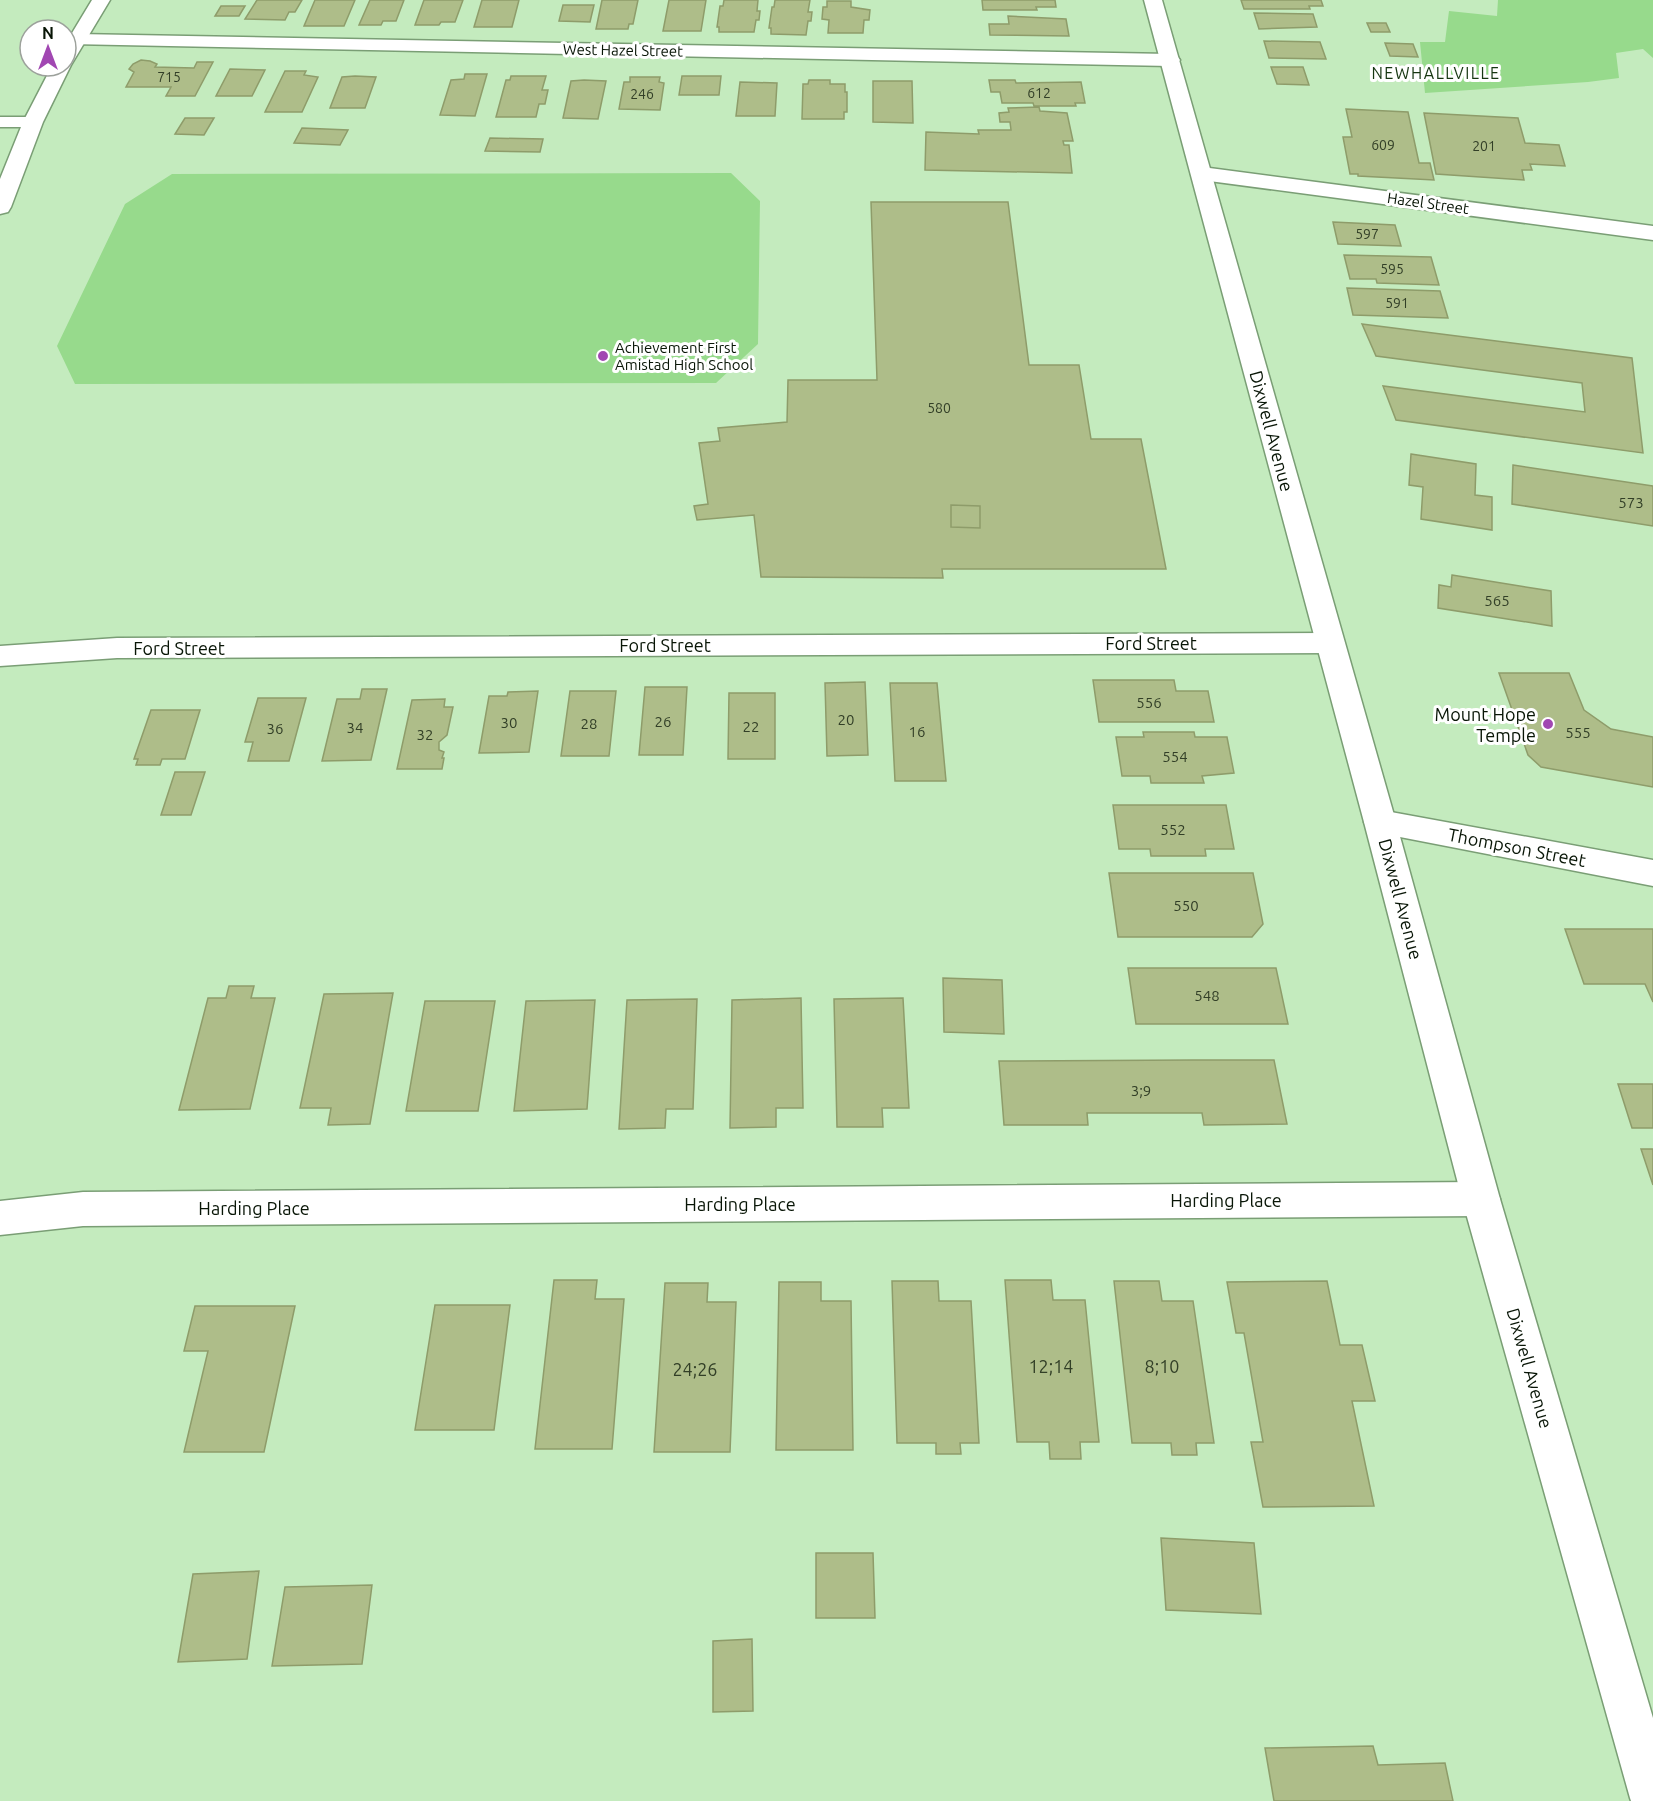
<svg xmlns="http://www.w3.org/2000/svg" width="1653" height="1801" viewBox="0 0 1653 1801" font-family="Ubuntu,sans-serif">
	<rect width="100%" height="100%" fill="#c4ebbe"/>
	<path fill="#97da8c" d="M1498 0H1653V58L1643 49 1616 53 1619 78 1588 82 1425 93 1420 42H1445L1449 11 1497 16Z
		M731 173 760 201 758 344 716 383 75 384 57 346 125 204 172 174Z"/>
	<path fill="#aebd89" stroke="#8e9c6a" stroke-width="1.5" d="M257 0H302L295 12H289L285 20 245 19Z
		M315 0H355L344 26H304Z
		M370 0H404L396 21H383L381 25H359Z
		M424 0H463L455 22H441L439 25H415Z
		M482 0H519L512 27H474Z
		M602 0H638L633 24H629L628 29H596Z
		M669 0H706L701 31H663Z
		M724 0H758L757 11H760L759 20H756L754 32H719V27H717L720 6H723Z
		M775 0H810L808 12H812L811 21H808L806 35 771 34V28H769L772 7H774Z
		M982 0H1055L1056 7H1036L1037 10H983Z
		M1241 0H1321L1323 6H1309L1310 9H1244Z
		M827 1H851V7L870 10 869 20H864L863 33H828L829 20 822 19 823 7H827Z
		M563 5H594L590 22 559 21Z
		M221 6H245L239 16H215Z
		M1254 13 1313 14 1317 27 1259 29Z
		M1008 16 1066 19 1069 36 990 35 989 24H1009Z
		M1367 23H1386L1390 32H1371Z
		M1264 41 1320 42 1326 59 1269 58Z
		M1385 43 1413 44 1418 57 1390 56Z
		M141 60 150 61 157 64 155 67 194 68 197 62H213L195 96H166L171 87H126L134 72 129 69 133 64Z
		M1271 67H1303L1309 85 1277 84Z
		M230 69 265 70 252 96H216Z
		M285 71H306L304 75 318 77 302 112H265Z
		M465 74H487L475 116 440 115 451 80 464 79Z
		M355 76 376 77 365 108H330L342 77Z
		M511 76H546L542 90H548L545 104H539L536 117H496L506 80H510Z
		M682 76H721L719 95H679Z
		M630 77H660L659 82 664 83 660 110 619 109 624 82H630Z
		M584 80 606 81 598 119 563 118 571 81Z
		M809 80H830V84H845V92H847V112H844V119H802L803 84H808Z
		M989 80H1015L1016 83 1081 82 1085 103H1075L1076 106H1034L1033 103H1002L1000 92H991Z
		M873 81H912L913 123 873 122Z
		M740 82 777 83 775 116H736Z
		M1039 107 1040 111 1067 113 1073 141H1063L1064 145H1069L1072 173 925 170 926 132 979 134 978 130H1011L1010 122H1000L999 113 1009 112 1008 108Z
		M1346 109 1408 112 1419 163H1430L1434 180 1358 176V174H1350L1343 137H1352Z
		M1424 113 1518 118 1525 143 1559 145 1565 166 1530 164 1532 170H1522L1524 180 1436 174Z
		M185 118H214L204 135 175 134Z
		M302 128 348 130 340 145 294 143Z
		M490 138 543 139 540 152 485 151Z
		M871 202H1008L1029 365H1079L1091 439H1141L1166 569H942L943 578 761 577 754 515 697 520 694 506 708 504 699 443 720 441 718 428 787 422 788 380H877Z
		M1333 222 1395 225 1401 246 1338 244Z
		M1344 255 1431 257 1439 285 1377 283 1376 279H1350Z
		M1347 288 1440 291 1448 318 1353 315Z
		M1362 324 1632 358 1643 453 1396 420 1383 386 1585 412 1582 383 1376 356Z
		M1411 454 1476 464 1475 495 1492 497V530L1421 519 1423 487 1409 485Z
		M1513 465 1653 486V526L1512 504Z
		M951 505 980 506V528L951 527Z
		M1452 575 1551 591 1552 626 1438 608 1439 585 1451 587Z
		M1499 673H1569L1584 710 1611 729 1653 737V787L1541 767 1528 755Z
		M1093 680H1174L1176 691H1208L1214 722H1099Z
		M865 682 868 755 827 756 825 683Z
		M890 683H937L946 781H895Z
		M645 687H687L683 755H639Z
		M362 689H387L371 760 322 761 337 699H360Z
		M538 691 529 752 479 753 489 696H507L508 692Z
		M570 691H616L609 756H561Z
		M729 693H775V759H728Z
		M258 698H306L289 761H248L253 742H245Z
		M445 699 444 707H453L447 735 439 742V750L444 752 442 758H444L442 769H397L412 700Z
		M151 710H200L185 759H162L160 765H136L138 759H134Z
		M1143 732H1194L1195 737H1227L1234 773 1202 776 1204 783H1151L1150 776H1122L1116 737H1144Z
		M175 772H205L191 815H161Z
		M1113 805H1226L1234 849H1205L1206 856H1151L1150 849H1119Z
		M1109 873H1253L1263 924 1252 937H1118Z
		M1565 929H1653V1002L1645 984H1584Z
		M1128 968H1276L1288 1024H1136Z
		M943 978 1002 980 1004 1034 944 1032Z
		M229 986H254L251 998H275L250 1109 179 1110 208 998H226Z
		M393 993 370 1124 328 1125 331 1108H300L324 994Z
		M801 998 803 1108H776V1127L730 1128 732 1000Z
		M903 998 909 1108H882L883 1127H837L834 999Z
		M697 999 693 1109H666L665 1128 619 1129 627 1000Z
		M595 1000 587 1109 514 1111 526 1001Z
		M425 1001H495L478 1111H406Z
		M1193 1060H1274L1287 1124 1204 1125 1202 1113H1087L1088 1125H1004L999 1061Z
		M1618 1084H1653V1128H1632Z
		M1641 1149H1653V1185Z
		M554 1280H597L595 1299H624L612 1449H535Z
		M1005 1280H1051L1053 1300H1085L1099 1442H1080L1081 1459H1050L1049 1442H1017Z
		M892 1281H938L939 1301H971L979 1443H960L961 1454H936V1443H897Z
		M1114 1281H1159L1162 1301H1193L1214 1443H1196L1197 1455H1172L1171 1443H1132Z
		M1327 1281 1340 1345H1362L1375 1401H1352L1374 1506 1263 1507 1251 1442H1263L1244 1333H1236L1227 1282Z
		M779 1282H821V1301H851L853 1450H776Z
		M665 1283H708L707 1302H736L730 1452H654Z
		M435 1305H510L494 1430H415Z
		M195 1306H295L264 1452H184L208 1351H184Z
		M1161 1538 1254 1543 1261 1614 1166 1610Z
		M816 1553H873L875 1618H816Z
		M259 1571 247 1659 178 1662 193 1574Z
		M372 1585 362 1664 272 1666 285 1587Z
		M752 1639 753 1711 713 1712V1641Z
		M1373 1746 1378 1765 1445 1763 1453 1801H1274L1265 1748Z"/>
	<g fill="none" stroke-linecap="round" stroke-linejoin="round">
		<defs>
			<path id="service" d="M0 117H33L41 122 33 127H0Z"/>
			<path id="minor" d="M77 34 1170 54 1177 56 1180 60 1177 64 1170 66 70 44 67 40 70 36Z
				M1202 167 1653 226V240L1194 179 1191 174 1194 169Z
				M1329 633 1339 636 1343 643 1339 650 1329 653 117 658 0 666V646L117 638Z
				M1380 810 1653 860V886L1369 831 1364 822 1369 813Z
				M1481 1182 1494 1187 1500 1199 1494 1211 1481 1216 83 1226 0 1235V1201L83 1192Z"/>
			<path id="secondary" d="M92 0H110L71 65 43 122 11 207 8 212 0 214V179L23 122 52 66H66V43Z"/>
			<path id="primary" d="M1144 0H1162L1396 822 1500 1199 1653 1718V1801H1631L1630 1798 1462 1199 1364 822Z"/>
		</defs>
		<use href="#service" stroke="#7a9e75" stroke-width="3"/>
		<use href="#minor" stroke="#7a9e75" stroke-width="3"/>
		<use href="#secondary" stroke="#7a9e75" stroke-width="3"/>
		<use href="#primary" stroke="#7a9e75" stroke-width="3"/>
		<use href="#service" fill="#fff" fill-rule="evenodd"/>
		<use href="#minor" fill="#fff" fill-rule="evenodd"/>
		<use href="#secondary" fill="#fff" fill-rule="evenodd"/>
		<use href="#primary" fill="#fff" fill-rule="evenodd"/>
	</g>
	<g fill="#a147b2" stroke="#fff" stroke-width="2">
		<circle cx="603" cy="356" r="6"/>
		<circle cx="1548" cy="724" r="6"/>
	</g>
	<g text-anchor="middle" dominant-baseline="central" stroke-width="6" stroke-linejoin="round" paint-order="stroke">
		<g font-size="14" fill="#323f27">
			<text x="169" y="77">715</text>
			<text x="1039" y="93">612</text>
			<text x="642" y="94">246</text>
			<text x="1383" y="145">609</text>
			<text x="1484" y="146">201</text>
			<text x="1367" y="234">597</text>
			<text x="1392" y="269">595</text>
			<text x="1397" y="303">591</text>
			<text x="939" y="408">580</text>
		</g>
		<g font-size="15" fill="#081506" stroke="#fff">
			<text transform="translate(623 50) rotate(1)">West Hazel Street</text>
			<text transform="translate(1428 203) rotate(8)">Hazel Street</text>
		</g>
		<g font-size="15" fill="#081506" stroke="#fff" text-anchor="start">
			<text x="615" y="347">Achievement First<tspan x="615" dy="17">Amistad High School</tspan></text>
		</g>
		<g font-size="15" fill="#323f27">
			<text x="1631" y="502">573</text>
			<text x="1497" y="600">565</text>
			<text x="1149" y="702">556</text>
			<text x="846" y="719">20</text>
			<text x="663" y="721">26</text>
			<text x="509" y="722">30</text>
			<text x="589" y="723">28</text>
			<text x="751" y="726">22</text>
			<text x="355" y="727">34</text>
			<text x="275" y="728">36</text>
			<text x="917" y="731">16</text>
			<text x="1578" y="732">555</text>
			<text x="425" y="734">32</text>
			<text x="1175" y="756">554</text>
			<text x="1173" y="829">552</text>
			<text x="1186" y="905">550</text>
			<text x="1207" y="995">548</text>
			<text x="1141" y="1090">3;9</text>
		</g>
		<g font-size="16" letter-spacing="1.5" fill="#163611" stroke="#fff">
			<text x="1436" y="73">NEWHALLVILLE</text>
		</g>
		<g font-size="18" fill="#081506" stroke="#fff">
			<text transform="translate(1272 431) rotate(75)">Dixwell Avenue</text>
			<text x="1151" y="643">Ford Street</text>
			<text x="665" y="645">Ford Street</text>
			<text x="179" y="648">Ford Street</text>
			<text transform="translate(1517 847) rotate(11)">Thompson Street</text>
			<text transform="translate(1401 899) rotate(75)">Dixwell Avenue</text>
			<text x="1226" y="1200">Harding Place</text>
			<text x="740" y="1204">Harding Place</text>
			<text x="254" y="1208">Harding Place</text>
			<text transform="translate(1530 1368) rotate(74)">Dixwell Avenue</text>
		</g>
		<g font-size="18" fill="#081506" stroke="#fff" text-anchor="end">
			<text x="1536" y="714">Mount Hope<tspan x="1536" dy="21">Temple</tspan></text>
		</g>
		<g font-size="18" fill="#323f27">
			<text x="1051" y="1366">12;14</text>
			<text x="1162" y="1366">8;10</text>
			<text x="695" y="1369">24;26</text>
		</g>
	</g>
	<g transform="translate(48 48)"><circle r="28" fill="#ffffff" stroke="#9ca19b" stroke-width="1.5"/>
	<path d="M0-4.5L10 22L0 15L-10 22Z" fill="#a147b2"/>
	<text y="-9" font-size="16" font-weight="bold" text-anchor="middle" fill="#081506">N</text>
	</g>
</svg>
